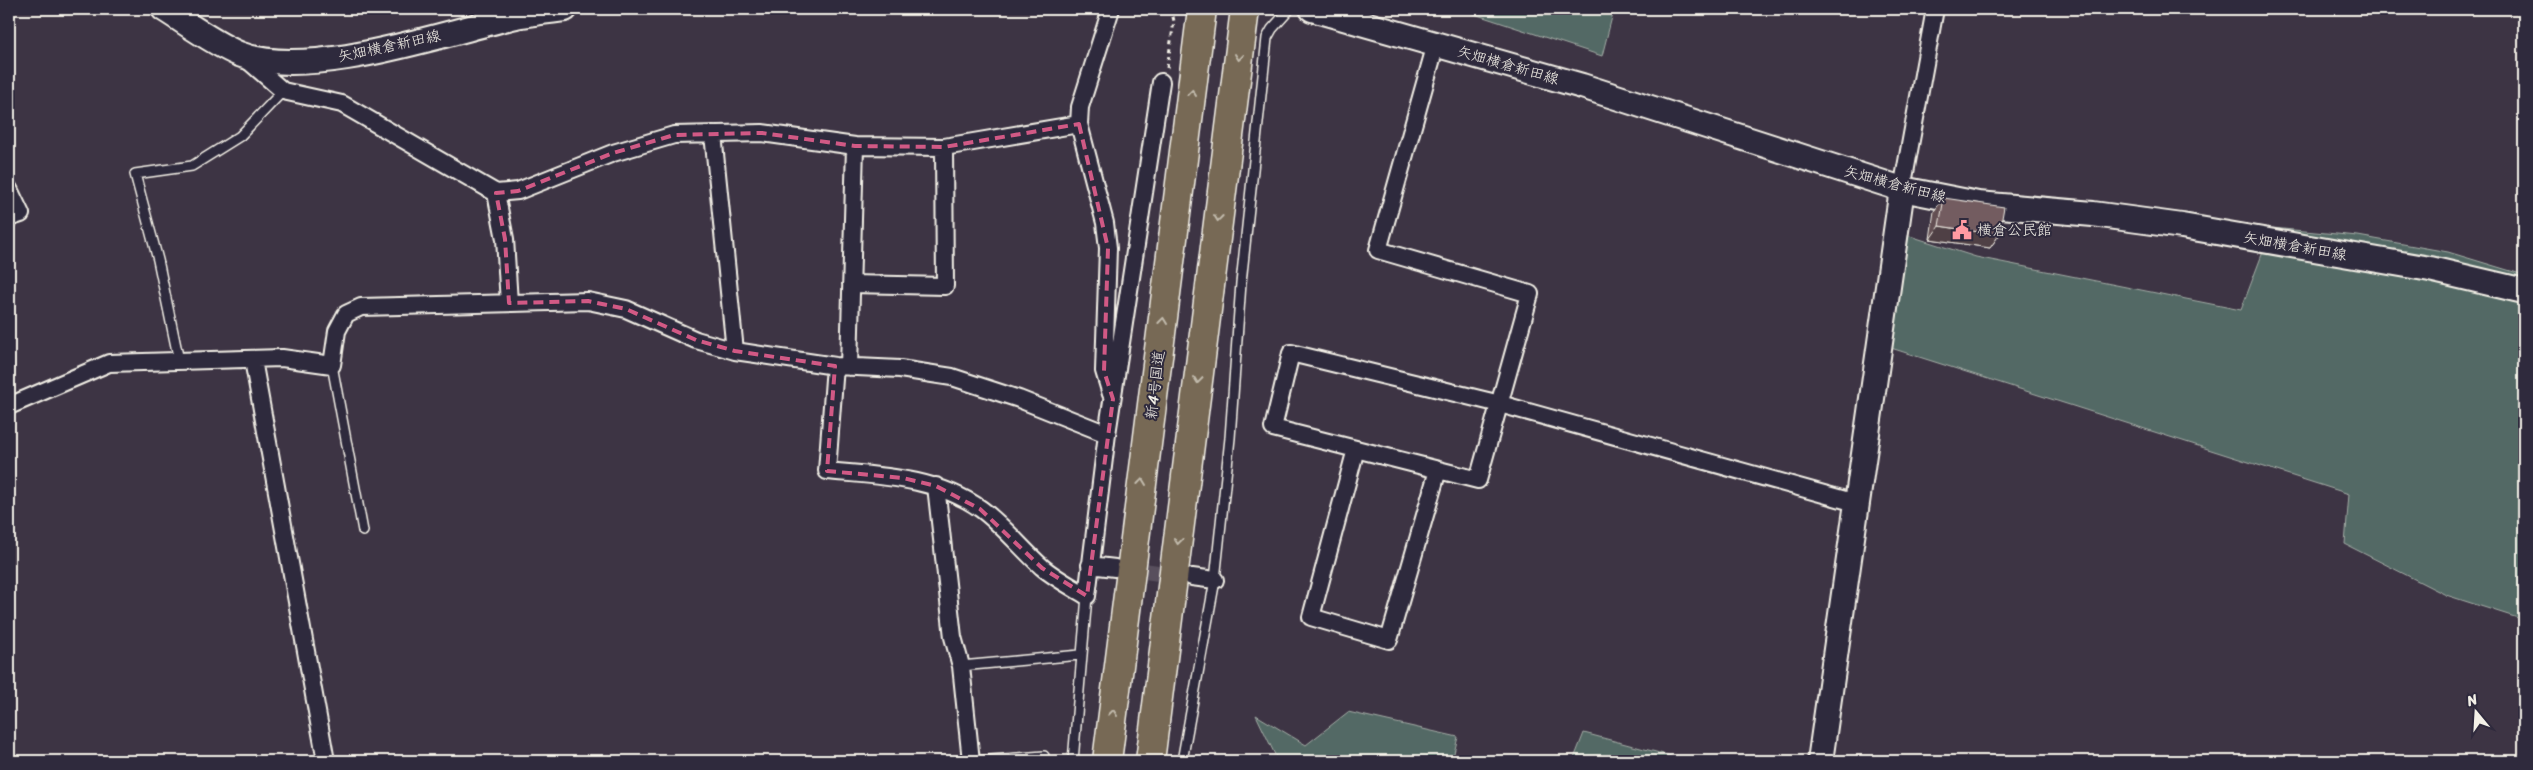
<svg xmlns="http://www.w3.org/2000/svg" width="2533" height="770" viewBox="0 0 2533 770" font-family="Sriracha,'Klee One',sans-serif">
	<rect width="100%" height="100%" fill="#3d3444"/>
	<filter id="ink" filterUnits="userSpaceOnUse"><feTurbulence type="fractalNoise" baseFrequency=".02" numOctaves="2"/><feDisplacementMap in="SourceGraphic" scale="10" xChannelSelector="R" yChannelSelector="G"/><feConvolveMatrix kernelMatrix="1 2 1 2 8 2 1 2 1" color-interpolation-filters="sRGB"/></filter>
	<g filter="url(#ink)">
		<path fill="#536965" stroke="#a4ada6" d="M1459 9H1614L1602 56Z
			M2272 228 2358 236 2448 252 2524 275V614L2521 619 2446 595 2345 544 2349 494 1869 341 1888 229 1976 257 2241 310Z
			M1348 712 1458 737 1452 761H1278L1256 715 1306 745Z
			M1584 733 1671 756 1672 761H1573Z"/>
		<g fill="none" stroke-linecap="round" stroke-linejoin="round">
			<path stroke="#58505d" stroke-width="16" stroke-dasharray="16 8" stroke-linecap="butt" d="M1123 568 1180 576"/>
			<defs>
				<path id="lane" d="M179 361 158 260 135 174 192 166 240 136 283 91
					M332 365 363 531
					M961 666 1080 655
					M977 761 1044 756
					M1073 761 1087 596
					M1182 761 1215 580 1230 438 1241 283 1267 38 1272 29 1290 9"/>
				<path id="street" d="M1111 9 1080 107 1079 124 1105 223 1108 248 1104 371 1111 394
					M1436 44 1378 250 1530 294 1478 480 1273 428 1291 353 1500 404 1856 503
					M244 57 283 91 342 104 496 193
					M713 134 735 351
					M9 189 21 214 9 218
					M1902 189 1935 9
					M851 284 945 286 944 147
					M509 303 505 239 496 193 518 191 613 153 674 135 762 133 855 146 944 147 1079 124
					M253 360 326 761
					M835 366 827 471C880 476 936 477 981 509 1004 526 1021 548 1042 567 1055 578 1072 587 1087 596L1107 434 1161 82
					M849 367 855 146
					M9 406 109 363 282 358 332 365 337 331 346 314 361 307 588 301 626 309 696 340 735 351 835 366 900 369 952 377 1019 399 1107 434
					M1356 449 1311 617 1389 640 1438 470
					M936 486 953 637 961 666 971 761
					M1090 565 1115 568
					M1192 577 1215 580"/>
				<path id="secondary" d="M164 9C188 24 213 43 239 54 309 81 444 33 516 16 532 13 549 11 565 9
					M1312 9 1582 86 1902 189 1978 204 2093 214 2182 226 2430 269 2524 291
					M1820 761 1902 189"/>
				<path id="highway" d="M1107 761 1202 9
					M1150 761 1245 9"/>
			</defs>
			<use href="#lane" stroke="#f4f1e8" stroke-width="12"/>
			<use href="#street" stroke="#f4f1e8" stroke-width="20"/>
			<use href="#secondary" stroke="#f4f1e8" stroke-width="28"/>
			<use href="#highway" stroke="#f4f1e8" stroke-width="31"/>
			<path stroke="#f4f1e8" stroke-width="3" stroke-dasharray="4 4" stroke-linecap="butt" d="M1167 68 1174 21 1171 9"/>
			<use href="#lane" stroke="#2f2a3d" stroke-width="9"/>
			<use href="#street" stroke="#2f2a3d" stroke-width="16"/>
			<use href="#secondary" stroke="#2f2a3d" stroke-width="24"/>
			<use href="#highway" stroke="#776954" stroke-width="28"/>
		</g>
		<path fill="#634f53" stroke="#f4f1e8" d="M1944 198 1999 235 1990 248 1930 239 1934 211Z"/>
		<path fill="#504044" stroke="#f4f1e8" d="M1939 226 1999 235 1990 248 1930 239Z"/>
		<path fill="#735c61" stroke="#f4f1e8" d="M1944 198 2004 207 1999 235 1939 226Z"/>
		<defs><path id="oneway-chevron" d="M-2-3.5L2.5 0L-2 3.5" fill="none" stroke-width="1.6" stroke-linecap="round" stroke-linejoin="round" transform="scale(1.25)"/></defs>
		<g stroke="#c2bbad">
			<use href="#oneway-chevron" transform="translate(1239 57) rotate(97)"/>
			<use href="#oneway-chevron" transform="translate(1192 93) rotate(-83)"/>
			<use href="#oneway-chevron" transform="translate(1218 218) rotate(97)"/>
			<use href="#oneway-chevron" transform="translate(1163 321) rotate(-83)"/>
			<use href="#oneway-chevron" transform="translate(1198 380) rotate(97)"/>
			<use href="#oneway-chevron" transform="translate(1142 482) rotate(-83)"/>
			<use href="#oneway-chevron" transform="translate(1178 541) rotate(97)"/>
			<use href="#oneway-chevron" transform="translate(1113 713) rotate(-83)"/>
		</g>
	</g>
	<path fill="none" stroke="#d15985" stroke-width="4" stroke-dasharray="10 6" stroke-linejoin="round" d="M1079 124 1108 248 1104 371 1113 399 1087 596 1042 568 980 509 936 486 903 478 827 471 835 366 735 351 696 340 626 309 588 301 509 303 505 239 496 193 518 191 613 153 674 135 762 133 855 146 944 147Z"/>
	<defs>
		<symbol id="civic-bare" viewBox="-9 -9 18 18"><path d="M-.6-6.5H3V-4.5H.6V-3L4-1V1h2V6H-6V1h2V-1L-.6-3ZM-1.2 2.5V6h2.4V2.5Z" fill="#ff9aa2" stroke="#2f2a3d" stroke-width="2.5" paint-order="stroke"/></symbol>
	</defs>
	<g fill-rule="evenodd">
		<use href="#civic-bare" x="1948" y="216" width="28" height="28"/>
	</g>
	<g text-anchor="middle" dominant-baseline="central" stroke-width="4" stroke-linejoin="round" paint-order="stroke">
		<g font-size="15" fill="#f4f1e8" stroke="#2f2a3d">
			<text transform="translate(389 46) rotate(-12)">矢畑横倉新田線</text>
			<text transform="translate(1508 65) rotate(16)">矢畑横倉新田線</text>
			<text transform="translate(1895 184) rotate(15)">矢畑横倉新田線</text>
			<text transform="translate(2295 246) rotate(10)">矢畑横倉新田線</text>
			<text transform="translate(1155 385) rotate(-83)">新4号国道</text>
		</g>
		<g font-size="15" fill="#f4f1e8" stroke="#2f2a3d" text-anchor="start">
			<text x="1977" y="230">横倉公民館</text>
		</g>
	</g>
	<rect width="2533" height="770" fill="none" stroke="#2f2a3d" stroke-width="30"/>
	<rect x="15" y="15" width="2503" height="740" fill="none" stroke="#f4f1e8" stroke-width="2" filter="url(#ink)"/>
	<g transform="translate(2476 712) rotate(342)" stroke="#2f2a3d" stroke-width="4" paint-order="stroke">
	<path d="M0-4L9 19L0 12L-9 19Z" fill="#f4f1e8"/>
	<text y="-8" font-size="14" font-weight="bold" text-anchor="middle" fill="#f4f1e8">N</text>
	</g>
</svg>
